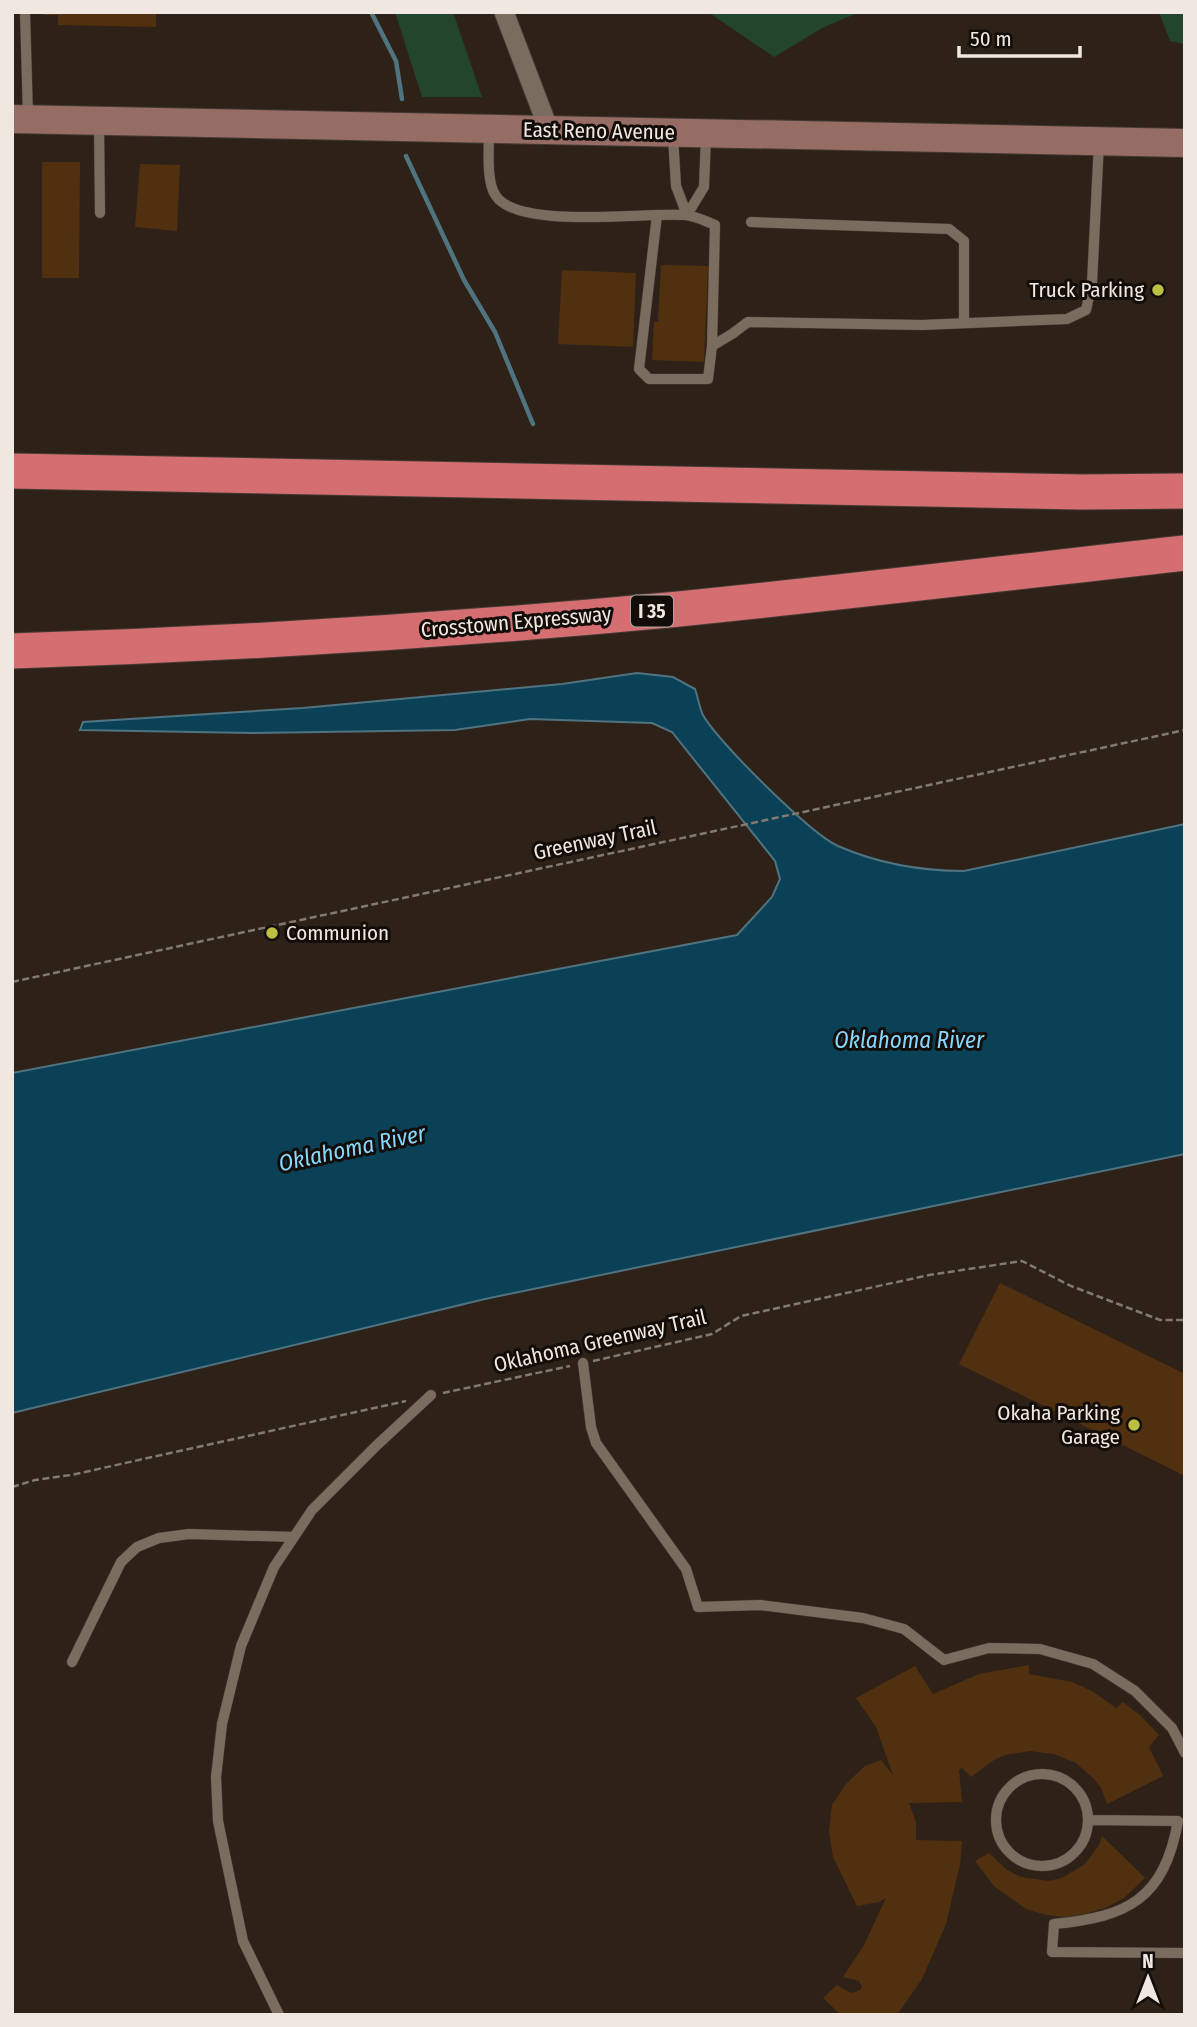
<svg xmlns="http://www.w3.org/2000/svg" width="1197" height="2027" viewBox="0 0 1197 2027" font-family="'Fira Sans Condensed',sans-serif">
	<rect width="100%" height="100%" fill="#2e2218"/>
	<path fill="#23452b" d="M395 12H453L482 97H422Z
		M708 12H860L824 27 774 57Z
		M1159 12H1185V44L1170 41Z"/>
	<path fill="#0b4157" stroke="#507380" stroke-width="2" d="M637 673 673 677 695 689C698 697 699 707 703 715 717 741 811 834 838 846 877 863 921 871 964 871L1185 824V1154L485 1299 12 1413V1073L737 935 772 897 780 879 775 861 672 732 652 723 530 719 455 730 252 733 80 730 83 722 303 708 562 684Z"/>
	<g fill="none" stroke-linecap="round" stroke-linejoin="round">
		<path stroke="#507380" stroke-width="4.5" d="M371 12 396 61 402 99
			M406 156 464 280 495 332 533 424"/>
	</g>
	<path fill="#513010" d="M43 12H156V27L58 25V15H43Z
		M42 162H80L79 278H42Z
		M140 164 180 165 177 231 135 227Z
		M661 265 708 266 704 362 652 360 654 322H658Z
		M562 270 636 273 633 347 558 344Z
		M1000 1283 1185 1374V1476L959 1364Z
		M1029 1665V1674L1072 1682 1092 1691 1116 1708 1123 1702 1141 1716 1159 1735 1149 1747 1163 1776 1107 1804 1101 1788 1094 1779 1076 1763 1054 1754 1030 1751 1005 1755 994 1760 971 1777 962 1768 959 1770 962 1802 909 1803 916 1822V1840L962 1841 960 1865 946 1924 922 1979 897 2015H841L823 1998 837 1985 851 1993 860 1990 862 1987 859 1981 843 1977 864 1945 886 1898 879 1902 857 1906 833 1857 829 1832 832 1805 846 1784 865 1766 881 1760 893 1775 876 1727 856 1698 915 1666 933 1694 979 1674Z
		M1102 1836 1145 1878 1124 1898 1105 1908 1085 1914 1065 1917 1046 1915 1026 1909 994 1886 975 1861 989 1853 1007 1870 1021 1877 1048 1881 1062 1878 1085 1864 1099 1845Z"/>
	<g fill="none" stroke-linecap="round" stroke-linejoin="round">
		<defs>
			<path id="lane" d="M25 12 28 117
				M99 123 100 213
				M489 133C489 149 486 183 496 196 519 230 645 212 684 215 694 215 705 221 715 225L712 346
				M673 136 676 186 687 215
				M657 215 639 369 649 379H708L712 346 732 334 748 322 922 325 1067 319 1086 310 1092 283 1099 142
				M687 215 704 187 706 136
				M751 222 949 229 964 241V323
				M583 1363 591 1427 596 1443 686 1569 698 1607 760 1605 863 1618 904 1629 944 1660 989 1648 1040 1649 1093 1664 1135 1691 1172 1728 1185 1753
				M72 1662 121 1562 137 1547 159 1538 189 1534 294 1537
				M996 1820a46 46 0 1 1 92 0a46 46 0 1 1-92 0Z
				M1088 1820 1178 1821C1164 1899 1128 1917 1054 1924L1052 1952 1185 1953
				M279 2015 243 1941 218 1821 216 1777 222 1724 241 1646 274 1567 312 1510 376 1446 431 1395"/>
			<path id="street" d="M504 12 549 130"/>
			<path id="secondary" d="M12 119 1185 143"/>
			<path id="highway" d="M12 471 1082 492 1185 491
				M12 651C235 644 458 630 679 609 848 592 1016 572 1185 553"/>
		</defs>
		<use href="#lane" stroke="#463c35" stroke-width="11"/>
		<use href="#street" stroke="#463c35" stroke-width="21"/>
		<use href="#secondary" stroke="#463c35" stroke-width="30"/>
		<use href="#highway" stroke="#463c35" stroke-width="37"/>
		<path stroke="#837970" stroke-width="2.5" stroke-dasharray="7 3.5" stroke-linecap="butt" d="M12 982 1185 730
			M593 1361 712 1334 741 1316 929 1275 1022 1261 1071 1286 1160 1320H1185
			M443 1393 570 1366
			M12 1487 35 1480 71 1475 406 1401"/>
		<use href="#lane" stroke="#7b6c60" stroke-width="10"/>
		<use href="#street" stroke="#7b6c60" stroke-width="19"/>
		<use href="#secondary" stroke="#966d65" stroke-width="28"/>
		<use href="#highway" stroke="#d56e70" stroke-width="35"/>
	</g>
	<g fill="#bdbf43" stroke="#120d09" stroke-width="2.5">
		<circle cx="1158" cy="290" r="7"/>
		<circle cx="272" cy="933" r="7"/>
		<circle cx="1134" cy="1425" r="7"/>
	</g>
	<g text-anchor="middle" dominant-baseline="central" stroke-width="6" stroke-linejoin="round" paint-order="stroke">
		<rect fill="#120d09" stroke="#ada6a0" stroke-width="2" x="631" y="595.5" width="42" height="31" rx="5"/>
		<g font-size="19" font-weight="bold" fill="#f0e7e1">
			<text x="652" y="611">I 35</text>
		</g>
		<g font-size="21" fill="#f0e7e1" stroke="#120d09">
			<text transform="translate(599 131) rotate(1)">East Reno Avenue</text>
			<text transform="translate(516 622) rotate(-5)">Crosstown Expressway</text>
			<text transform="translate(595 840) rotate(-12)">Greenway Trail</text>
			<text transform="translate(600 1341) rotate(-13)">Oklahoma Greenway Trail</text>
		</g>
		<g font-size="21" fill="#f0e7e1" stroke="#120d09" text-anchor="end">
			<text x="1144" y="290">Truck Parking</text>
			<text x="286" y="933" text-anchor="start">Communion</text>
			<text x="1120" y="1413">Okaha Parking<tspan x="1120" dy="24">Garage</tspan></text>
		</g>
		<g font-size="23" font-style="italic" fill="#87d6fd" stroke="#120d09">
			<text x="909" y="1040">Oklahoma River</text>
			<text transform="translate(352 1148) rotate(-12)">Oklahoma River</text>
		</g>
	</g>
	<rect width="1197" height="2027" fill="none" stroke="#f0e7e1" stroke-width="28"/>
	<g transform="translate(1148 1978)" stroke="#120d09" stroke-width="5" paint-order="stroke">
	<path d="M0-5L12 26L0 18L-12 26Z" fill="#f0e7e1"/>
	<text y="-10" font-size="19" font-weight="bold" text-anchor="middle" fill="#f0e7e1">N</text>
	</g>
	<path d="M959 46v10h121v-10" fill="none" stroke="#f0e7e1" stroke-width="3.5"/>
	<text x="970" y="46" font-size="21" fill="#f0e7e1" stroke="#120d09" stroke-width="5" paint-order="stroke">50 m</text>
</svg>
